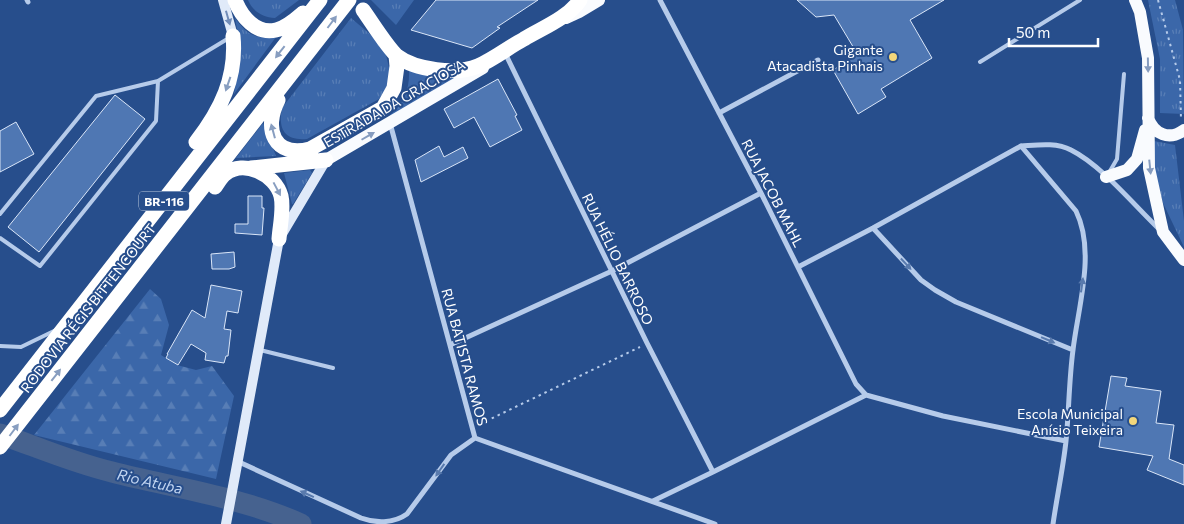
<svg xmlns="http://www.w3.org/2000/svg" width="1184" height="524" viewBox="0 0 1184 524" font-family="Commissioner,sans-serif">
	<defs>
		<pattern id="grass-tufts" width="24" height="20" patternUnits="userSpaceOnUse" patternTransform="scale(1.25)"><rect width="24" height="20" fill="#3b67a9"/><path d="M3 7l-1-3M5 7V3M7 7l1-3M15 17l-1-3M17 17v-4M19 17l1-3" fill="none" stroke="#587eb6"/></pattern>
		<pattern id="forest-firs" width="22" height="20" patternUnits="userSpaceOnUse" patternTransform="scale(1.25)"><rect width="22" height="20" fill="#3b67a9"/><path d="M5 1l3.5 6h-7zM16 11l3.5 6h-7z" fill="#587eb6"/></pattern>
	</defs>
	<rect width="100%" height="100%" fill="#274e8c"/>
	<path fill="url(#grass-tufts)" d="M248 0H299L275 18C263 17 253 12 248 0Z
		M371 0H414L396 25Z
		M1148 0H1175L1183 30 1184 114 1160 113V59Z
		M235 18C247 35 255 39 276 37L234 94C240 64 241 48 235 18Z
		M351 18 377 40 386 55 390 72 388 86 379 99 307 139C284 141 278 129 282 108Z
		M409 70 459 76 391 117 390 115C404 104 410 88 409 70Z
		M263 123 276 156 236 158Z
		M1154 141 1175 145 1184 221V247L1163 203 1153 167Z
		M310 170 312 173 293 204H292L284 173Z"/>
	<path fill="url(#forest-firs)" d="M150 289 161 299 169 325 161 355 177 365 196 370 212 366 234 396 216 479 34 435Z"/>
	<g fill="none" stroke-linecap="round" stroke-linejoin="round">
		<path stroke="#46628f" stroke-width="21" d="M0 434C37 447 74 463 112 472 175 488 241 497 301 524"/>
	</g>
	<path fill="#4f77b3" stroke="#dae6f8" d="M436 0H538L497 27 500 28 472 48 411 30Z
		M797 0H944L910 20 932 58 881 89 886 97 858 114 833 70 858 55 834 15 816 17Z
		M498 79 517 115 515 116 522 130 490 147 474 117 454 128 444 109Z
		M115 95 145 119 39 252 8 227Z
		M16 122 34 154 0 172V131Z
		M439 146 444 157 463 147 468 158 421 182 415 160Z
		M248 196H262V208H264L262 235 235 233V224H248Z
		M234 252 235 267 229 269H212L211 254Z
		M211 285 242 291 238 313 227 311 224 329 231 330 228 356H226L224 363 205 360 206 353 191 344 178 365 166 358 168 354H167L192 310 205 318Z
		M1111 376 1127 378 1125 386 1161 391 1156 423 1174 425 1169 459 1184 465V485L1147 470 1153 456 1099 447Z"/>
	<g fill="none" stroke-linecap="round" stroke-linejoin="round">
		<path stroke="#b6cbea" stroke-width="2" stroke-dasharray="2.5 4" stroke-linecap="butt" d="M1158 0 1180 80 1181 120
			M480 424 640 347"/>
		<path stroke="#b6cbea" stroke-width="4" d="M980 62 1080 0
			M1110 171 1117 159 1124 74
			M0 214 96 96 158 81 229 38
			M0 238 40 266 156 121 158 81
			M0 346 21 347 56 330
			M260 350 333 368"/>
		<path stroke="#b6cbea" stroke-width="5" d="M27 0 28 2
			M660 0 761 193 856 384 866 395
			M506 55 647 343 713 472
			M719 113 818 60
			M390 123 475 438 715 524
			M1021 146 1076 211C1096 252 1078 307 1073 350 1069 380 1069 411 1066 441 1063 469 1057 496 1053 524
			M873 228 921 280 935 290 956 302 1073 350
			M798 267 873 228 1021 146C1037 145 1056 142 1071 150 1101 165 1133 204 1158 228
			M450 345 612 271 761 193
			M239 462 361 518C375 523 393 524 407 514L451 455 475 438
			M653 501 713 472 866 395 943 416 1066 441"/>
		<path stroke="#e0eaf9" stroke-width="10" d="M223 0 233 36
			M226 524 279 239 326 160"/>
		<path stroke="#f9fbfe" stroke-width="12" d="M1135 0 1140 12 1148 58 1149 168 1163 232 1184 260
			M566 18 579 12 599 0
			M1148 118C1154 134 1169 141 1184 130
			M326 160 483 68
			M1106 177 1127 170 1137 159 1145 130"/>
		<path stroke="#fff" stroke-width="15" d="M235 0C241 16 256 35 276 30 286 28 295 20 303 13
			M363 10C371 21 387 47 397 56 415 70 457 75 478 66 494 59 509 47 524 39 542 28 568 18 580 0
			M278 100C263 129 274 158 310 149L383 108 394 88 397 66 396 55
			M196 142C221 110 237 77 233 36
			M251 168 326 160
			M215 187C218 183 221 177 225 174 244 159 275 174 281 196 284 209 280 225 279 239
			M0 410 320 0
			M0 447 349 0"/>
	</g>
	<defs><path id="oneway-solid" d="M-6-.8H1V-3.2L6.5 0L1 3.2V.8H-6Z" transform="scale(1.25)"/></defs>
	<use fill="#718cb8" href="#oneway-solid" transform="translate(228 18) rotate(74)"/>
	<g fill="#889ec0">
		<use href="#oneway-solid" transform="translate(332 22) rotate(-53)"/>
		<use href="#oneway-solid" transform="translate(280 52) rotate(128)"/>
		<use href="#oneway-solid" transform="translate(228 84) rotate(109)"/>
		<use href="#oneway-solid" transform="translate(273 131) rotate(-105)"/>
		<use href="#oneway-solid" transform="translate(277 189) rotate(62)"/>
		<use href="#oneway-solid" transform="translate(56 375) rotate(-52)"/>
		<use href="#oneway-solid" transform="translate(14 430) rotate(-53)"/>
	</g>
	<g fill="#869cbf">
		<use href="#oneway-solid" transform="translate(1148 65) rotate(89)"/>
		<use href="#oneway-solid" transform="translate(368 136) rotate(-30)"/>
		<use href="#oneway-solid" transform="translate(1150 167) rotate(84)"/>
	</g>
	<g fill="#597aad">
		<use href="#oneway-solid" transform="translate(906 264) rotate(47)"/>
		<use href="#oneway-solid" transform="translate(1082 285) rotate(-82)"/>
		<use href="#oneway-solid" transform="translate(1048 340) rotate(23)"/>
		<use href="#oneway-solid" transform="translate(440 470) rotate(125)"/>
		<use href="#oneway-solid" transform="translate(307 494) rotate(-156)"/>
	</g>
	<g fill="#f3d77b" stroke="#274e8c" stroke-width="2">
		<circle cx="893" cy="57" r="5"/>
		<circle cx="1133" cy="421" r="5"/>
	</g>
	<g text-anchor="middle" dominant-baseline="central" stroke-width="4" stroke-linejoin="round" paint-order="stroke">
		<rect fill="#274e8c" stroke="#becadc" stroke-width="1" x="139" y="191.5" width="50" height="19" rx="4"/>
		<g font-size="12" font-weight="bold" fill="#fff">
			<text x="164" y="201">BR-116</text>
		</g>
		<g font-size="14" fill="#fff" stroke="#274e8c" text-anchor="end">
			<text x="883" y="49">Gigante<tspan x="883" dy="16">Atacadista Pinhais</tspan></text>
			<text x="1123" y="413">Escola Municipal<tspan x="1123" dy="16">Anísio Teixeira</tspan></text>
		</g>
		<g font-size="14" fill="#fff" stroke="#274e8c">
			<text transform="translate(394 103) rotate(-30)">ESTRADA DA GRACIOSA</text>
			<text transform="translate(773 193) rotate(63)">RUA JACOB MAHL</text>
			<text transform="translate(618 259) rotate(64)">RUA HÉLIO BARROSO</text>
			<text transform="translate(88 308) rotate(-52)">RODOVIA RÉGIS BITTENCOURT</text>
			<text transform="translate(465 357) rotate(75)">RUA BATISTA RAMOS</text>
		</g>
		<g font-size="15" font-style="italic" fill="#c2d5f1" stroke="#274e8c">
			<text transform="translate(150 481) rotate(13)">Rio Atuba</text>
		</g>
	</g>
	<path d="M1009 38v8h89v-8" fill="none" stroke="#ffffff" stroke-width="2.5"/>
	<text x="1016" y="38" font-size="15" fill="#ffffff" stroke="#274e8c" stroke-width="4" paint-order="stroke">50 m</text>
</svg>
